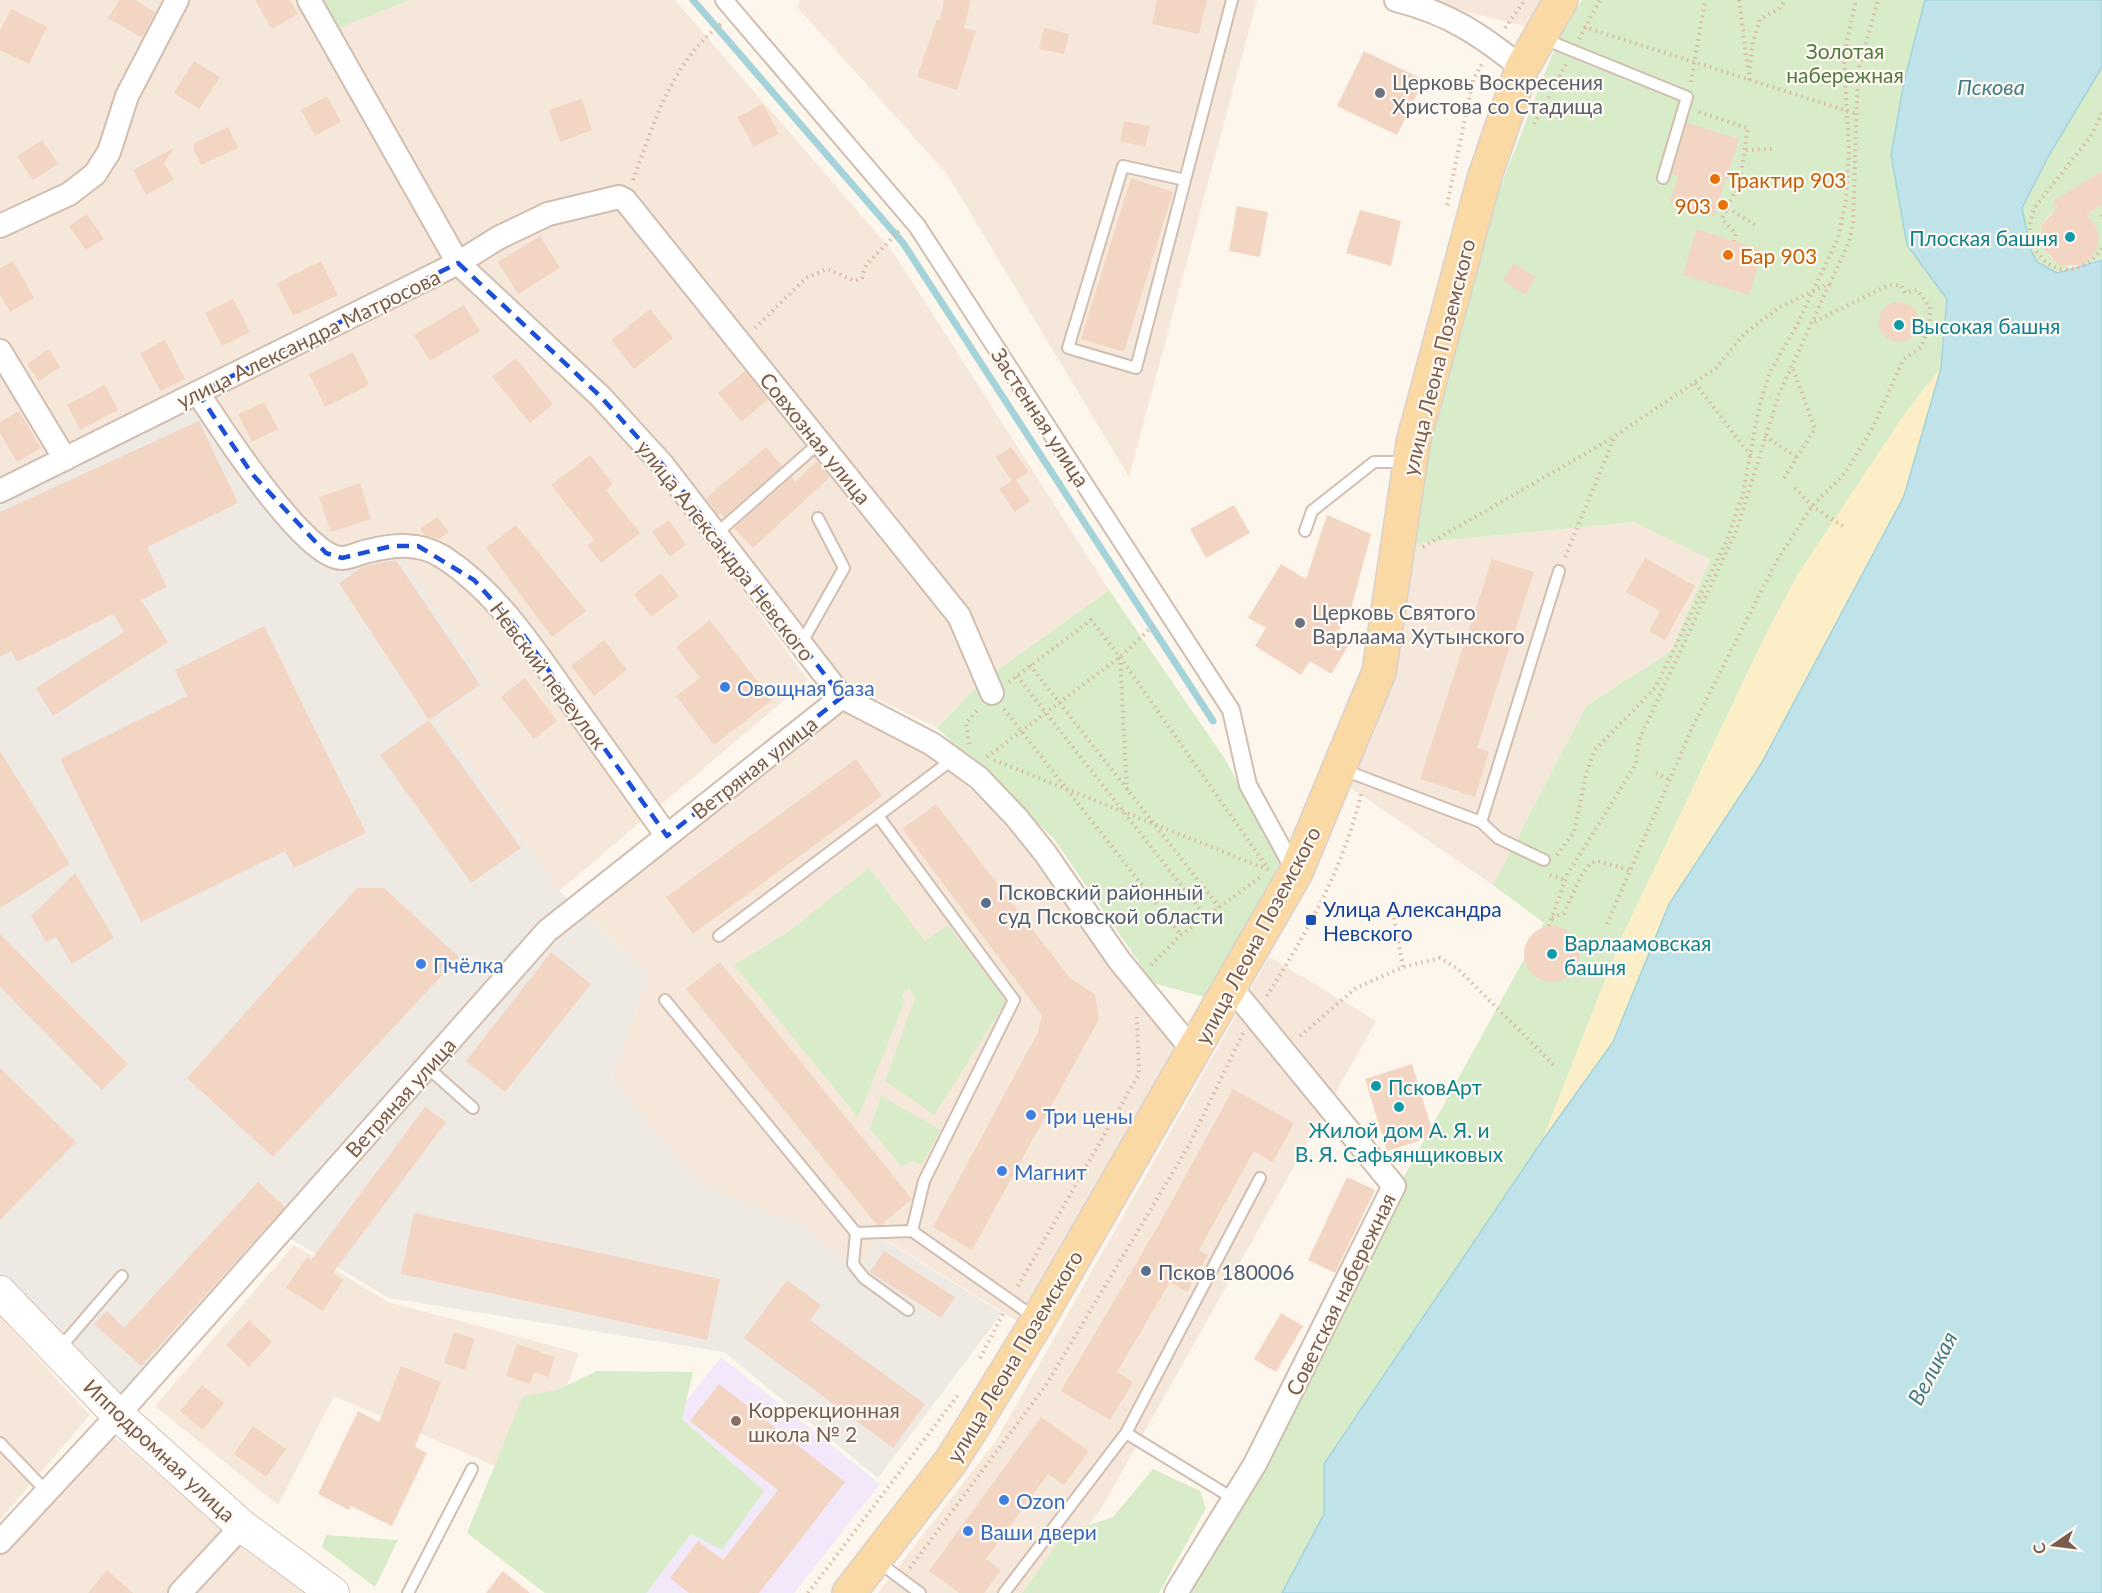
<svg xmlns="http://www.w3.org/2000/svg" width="2102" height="1593" viewBox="0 0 2102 1593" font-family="Lato,sans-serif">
	<rect width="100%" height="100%" fill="#fdf6ec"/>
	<path fill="#f5e8da" d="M0 0H299L448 261 67 445 0 336Z
		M410 0H675L893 252 1109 590 982 681 937 728 839 680 655 436 458 246 336 29Z
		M800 0H1257L1129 477 947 174 798 8Z
		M1418 0H1556L1541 30Z
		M455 277 637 449 808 680 559 891 437 720 390 542 339 573 234 475 194 400Z
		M0 362 55 453 0 481Z
		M1634 522 1710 558 1671 651 1586 706 1493 885 1351 788 1390 667 1408 544Z
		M845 703 931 751 1010 827 1111 969 1179 1051 1025 1326 881 1237 857 1270 800 1225 703 1186 611 1079 649 975 582 912Z
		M1269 957 1376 1021 1102 1507 1039 1593H878L996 1441Z
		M294 1245 388 1302 579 1353 532 1482 334 1396 278 1505 155 1406Z
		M0 1317 90 1415 0 1520Z
		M111 1434 246 1551 305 1593H0V1554Z"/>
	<path fill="#efe9e4" d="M194 400 234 475 339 572 391 542 487 684 437 720 559 891 649 975 611 1079 703 1186 800 1225 857 1270 880 1237 1002 1313 878 1478 724 1352 389 1298 274 1229 123 1400 0 1273V496Z"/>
	<path fill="#f3e8fa" d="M721 1357 880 1484 794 1593H630L571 1547Z"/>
	<path fill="#d8ecc9" d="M320 0H410L336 29Z
		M1582 0H1925L1904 82 1891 155 1907 245 1947 299 1941 368 1906 412 1797 576 1766 634 1622 937 1542 1141 1324 1463V1514L1282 1593H1174L1544 923 1493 885 1586 706 1671 651 1710 559 1634 522 1408 544 1426 433 1473 257 1561 32Z
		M2102 67V171L2054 201 2057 209C2052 213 2046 217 2044 222 2034 243 2050 265 2071 267L2056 273 2037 262 2030 250 2022 208 2048 157Z
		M2102 204V259L2081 265C2102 251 2101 233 2087 214Z
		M1109 590 1225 759 1287 873 1212 999 1153 983 1054 839 937 728 982 681Z
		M869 868 925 941 948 925 1006 1002 934 1115 885 1081 915 998 910 988 902 995 905 1001 858 1117 734 965 788 932Z
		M881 1096 941 1130 922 1164 911 1161 902 1167 870 1129Z
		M597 1371 693 1372 682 1419 764 1491 722 1550 691 1534 646 1593H545L467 1533 523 1396 557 1390Z
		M1153 1469 1200 1491 1206 1508 1159 1593H1022L1065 1533 1113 1517Z
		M326 1535 398 1540 375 1587 322 1547Z"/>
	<path fill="#fcefc7" d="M1941 368 1904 496 1761 764 1669 904 1613 1042 1542 1141 1622 937 1766 634 1797 576 1906 412Z"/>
	<path fill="#bfe3e8" stroke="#a5d3da" stroke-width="1.5" d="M1925 0H2102V67L2048 157 2022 208 2031 250 2037 262 2057 273 2102 260V1593H1282L1324 1514V1464L1542 1141 1613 1042 1669 904 1761 764 1904 496 1941 368 1947 299 1907 245 1891 155 1904 82Z"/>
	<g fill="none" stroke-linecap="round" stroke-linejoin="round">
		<path stroke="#a5d3da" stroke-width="7" d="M693 0 903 243 1213 721"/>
	</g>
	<path fill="#f3d5c3" d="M119 0H135L155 12 142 38 108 18Z
		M255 0H290L298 14 272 29Z
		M944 0H971L964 28 976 31 957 90 917 77 937 19 940 20Z
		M1157 0H1207L1199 34 1152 24Z
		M11 9 47 27 29 64 0 50V31Z
		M1044 28 1069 34 1064 54 1039 49Z
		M1364 51 1424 80 1397 135 1337 106Z
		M194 61 220 77 199 109 174 93Z
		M327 96 341 122 315 136 301 110Z
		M582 99 592 130 560 142 549 110Z
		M763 104 779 134 754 147 737 117Z
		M1124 121 1150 126 1145 147 1120 141Z
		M1687 123 1739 139 1714 216 1670 202 1678 176 1672 174Z
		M228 127 238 148 201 165 194 150V143Z
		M42 140 58 164 33 180 17 156Z
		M174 148 164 163 174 180 146 195 133 170Z
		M2102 171V204L2087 214 2096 227 2099 239 2096 250 2090 259 2081 265 2060 266 2045 251 2041 235 2042 224 2057 208 2053 201Z
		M1131 178 1173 192 1124 352 1081 339Z
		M1237 206 1268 212 1260 257 1229 251Z
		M1360 210 1401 221 1391 266 1346 253Z
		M87 214 104 239 86 250 69 226Z
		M1696 229 1763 250 1749 295 1683 275Z
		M540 236 560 268 518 294 498 262Z
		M13 261 34 298 10 312 0 295V268Z
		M321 261 338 295 293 316 277 283Z
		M1513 263 1536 277 1525 295 1503 281Z
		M233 299 250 332 222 346 205 313Z
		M1879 322a20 20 0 1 1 40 0a20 20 0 1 1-40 0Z
		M464 305 480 331 430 361 414 335Z
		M650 309 673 338 634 369 611 340Z
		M165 340 185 379 160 391 140 353Z
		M49 349 60 367 39 381 27 364Z
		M353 352 369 385 325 407 309 374Z
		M516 358 553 404 530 423 492 377Z
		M745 371 768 400 741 422 718 393Z
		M105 385 118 410 80 430 67 405Z
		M264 402 278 429 252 442 238 414Z
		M19 411 41 448 17 462 0 433V422Z
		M199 421 238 503 147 547 167 587 141 600 168 642 53 716 36 688 124 632 113 614 17 662 11 651 0 657V512Z
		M766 447 782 466 724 517 721 513 718 515 706 498Z
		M1011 447 1029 472 1016 480 1030 501 1015 512 999 489 1012 481 996 457Z
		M590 455 613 484 606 490 640 533 601 563 587 545 594 540 551 485Z
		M817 461 830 477 753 548 734 528 792 477 795 482Z
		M360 483 371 519 331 532 319 497Z
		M1234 505 1250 533 1206 558 1190 529Z
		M1327 515 1371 534 1350 613 1338 632 1352 640 1331 674 1310 661 1301 675 1255 646 1266 628 1248 618 1281 564 1306 579Z
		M437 517 449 532 439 539 424 535 420 529Z
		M669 520 686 545 670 557 652 532Z
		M516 525 586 611 552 637 486 548Z
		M1645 558 1695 586 1665 640 1649 631 1660 611 1626 592Z
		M1492 559 1534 572 1477 748 1489 752 1475 797 1420 779Z
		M396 560 480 685 429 720 339 583 364 566Z
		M661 573 679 596 651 617 634 594Z
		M710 620 772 700 714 745 676 696 700 678 676 647Z
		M264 626 366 833 294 868 285 851 141 922 60 759 187 696 175 670Z
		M604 640 627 670 594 696 571 666Z
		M525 678 557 721 534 739 501 697Z
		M429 720 521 848 471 883 380 755Z
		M0 751 70 864 0 908Z
		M856 759 882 796 693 934 666 897Z
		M936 804 1070 978 1095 995 1099 1019 972 1250 933 1227 1038 1032 1042 1015 902 829Z
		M75 873 114 938 72 964 56 937 46 942 31 916Z
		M357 888H384L459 957 273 1157 187 1078Z
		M1524 954a28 28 0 1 1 56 0a28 28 0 1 1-56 0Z
		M0 934 128 1064 102 1090 0 987Z
		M551 952 591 984 505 1092 466 1061Z
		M720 962 912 1199 881 1225H877L686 989Z
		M1412 1064 1434 1136 1387 1151 1365 1079Z
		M0 1068 76 1142 0 1220Z
		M1233 1089 1294 1123 1273 1162 1254 1151 1199 1250 1208 1255 1187 1292 1170 1282 1117 1372 1133 1382 1110 1420 1061 1391 1158 1226Z
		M425 1107 446 1122 333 1273 343 1280 323 1311 286 1288 307 1257 311 1260Z
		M1347 1177 1375 1190 1335 1273 1308 1260Z
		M258 1182 285 1207 141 1366 94 1324 107 1311 124 1328Z
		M414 1213 720 1279 707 1340 401 1274Z
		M884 1251 955 1297 941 1318 870 1272Z
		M787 1280 821 1305 810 1320 925 1404 893 1448 744 1338Z
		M1281 1313 1303 1326 1276 1372 1254 1359Z
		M249 1320 272 1342 249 1367 226 1345Z
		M454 1332 475 1339 465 1370 444 1363Z
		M517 1344 555 1357 548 1377 534 1372 530 1384 506 1376Z
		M401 1366 441 1382 415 1447 427 1453 392 1526 351 1506 349 1510 318 1494 358 1411 379 1422Z
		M719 1384 845 1482 759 1593H689L670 1578 698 1541 723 1560 778 1490 690 1421Z
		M202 1385 224 1403 203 1430 180 1411Z
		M1041 1417 1089 1451 1064 1485 1048 1474 986 1559 1001 1570 984 1593H959L929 1571Z
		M253 1426 286 1449 266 1477 234 1454Z
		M107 1570 133 1593H88Z
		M503 1571 530 1593H486Z"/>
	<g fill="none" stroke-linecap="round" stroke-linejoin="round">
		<defs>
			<path id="service" d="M1544 39 1687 97 1663 178
				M1185 180 1123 166 1068 348 1136 368 1232 0
				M1305 531 1312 511 1374 462H1406
				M716 534 819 443
				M801 644 844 568 818 518
				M1341 769 1481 822 1559 571
				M878 816 1014 1000 924 1181 912 1231 1034 1317
				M1481 822 1498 838 1544 860
				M719 936 953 759
				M665 1000 856 1233 912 1231
				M427 1067 473 1108
				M856 1233 853 1264 864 1278 908 1310
				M59 1349 122 1276
				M1126 1433 1234 1499
				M0 1443 47 1492
				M877 1561 920 1593
				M408 1593 472 1469
				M1004 1593 1126 1433 1260 1178"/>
			<path id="pedestrian" d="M724 0 917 226 1231 710 1248 785 1295 871"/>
			<path id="minor" d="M309 0 458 263 600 396 662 464 842 697 932 744 979 778 1016 817 1045 853 1119 960 1194 1052
				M1396 0C1448 13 1480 34 1522 68
				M0 226 69 194 95 174 109 152 127 96 177 0
				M0 351 65 459
				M198 393C219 425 305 559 342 558 349 558 357 554 364 552 392 545 418 541 443 557 497 592 533 648 569 699 602 745 634 790 667 836
				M0 491 458 263 498 238 548 214 619 197 625 200 959 616 992 693
				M0 1542 118 1415 547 931 842 697
				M180 1593 242 1526
				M1176 1593 1255 1464 1394 1186 1231 987"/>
			<path id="secondary" d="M0 1292 118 1415 242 1526 333 1593"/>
			<path id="primary" d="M849 1593 951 1461 973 1426 1038 1320 1296 872 1379 672 1413 443 1484 179 1522 68 1561 0"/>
		</defs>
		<use href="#service" stroke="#d1beb0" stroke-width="14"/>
		<use href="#pedestrian" stroke="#d1beb0" stroke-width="20"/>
		<use href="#minor" stroke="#d1beb0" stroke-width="26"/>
		<use href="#secondary" stroke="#d6c0b0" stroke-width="34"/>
		<use href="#primary" stroke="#dad1cd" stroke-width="36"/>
		<path stroke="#d9b8a5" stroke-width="4" stroke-dasharray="1.5 4.5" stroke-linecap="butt" d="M1739 0 1748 71
			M1584 27 1857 114
			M1505 28 1525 0
			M1579 39 1600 0
			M1749 80 1752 45 1760 19 1779 9 1785 0
			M1691 82 1705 0
			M1699 112 1748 128 1740 180 1722 219 1736 234 1734 241
			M2102 113 2091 136 2035 207C2013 255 2070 296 2102 248
			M1534 124 1566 64
			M1746 150 1773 149
			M1727 176 1765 189
			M633 180C655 121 670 65 721 24
			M1447 205 1473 80 1483 62
			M1728 208 1758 227
			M2102 215V219
			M755 328 806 278 827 269 855 281 862 278 866 265 899 231
			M1695 383 1751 456
			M1765 436 1796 457
			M1784 478 1815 429 1792 366
			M1795 488 1812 506 1844 527
			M1423 547 1614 437
			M1565 557 1615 436 1716 368 1744 334 1780 307 1830 283 1849 242 1853 222 1858 71 1878 0
			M1120 657 1127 791
			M1030 665 1219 907
			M1017 676 1206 917
			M1009 682 1091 620 1120 657 1267 867
			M1004 709 1181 935
			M969 744 966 723 979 708
			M987 757 1120 657 1155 624
			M994 760 1269 870
			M1656 773 1669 779
			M1557 855 1574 832 1586 775 1594 751 1655 688 1727 540 1743 493 1760 403 1770 372 1796 327 1838 238 1846 200 1849 151 1844 55 1856 0
			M1550 875 1565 880
			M1394 918 1403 967
			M1552 918 1564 913 1582 874 1591 863 1598 861 1632 871
			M1607 924 1692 728 1776 562 1812 506 1845 473 1873 427 1903 360 1921 347 1929 327 1930 307 1917 290 1905 293 1901 285H1889L1812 323
			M1549 926 1567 875 1636 764 1639 740 1737 529 1779 394 1830 283
			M1151 965 1181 935 1262 876
			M1267 996C1306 934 1344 867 1361 794
			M1300 1036 1356 988 1403 967 1440 958 1458 969 1554 1065
			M1018 1286 1139 1074 1137 1017
			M980 1358 1003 1314
			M910 1568 1046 1385 1188 1147 1243 1033
			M808 1593 958 1395"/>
		<use href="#service" stroke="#fff" stroke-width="10"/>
		<use href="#pedestrian" stroke="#fff" stroke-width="16"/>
		<use href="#minor" stroke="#fff" stroke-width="22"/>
		<use href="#secondary" stroke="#fff" stroke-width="32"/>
		<use href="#primary" stroke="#fbd9a5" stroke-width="33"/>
	</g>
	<path fill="none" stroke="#1d4ed8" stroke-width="4.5" stroke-dasharray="12 8" stroke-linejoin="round" d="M458 263 600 396 662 464 842 697 667 836 522 633 474 580 418 546H392L342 558 326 553 252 474 198 393Z"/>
	<g fill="#6b7280" stroke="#fffaf3" stroke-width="2">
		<circle cx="1380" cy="93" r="6"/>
		<circle cx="1300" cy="623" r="6"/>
	</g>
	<g fill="#e8710a" stroke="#fffaf3" stroke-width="2">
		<circle cx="1715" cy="179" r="6"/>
		<circle cx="1723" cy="205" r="6"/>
		<circle cx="1728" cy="255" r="6"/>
	</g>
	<g fill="#0f9aa8" stroke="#fffaf3" stroke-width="2">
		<circle cx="2070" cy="237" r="6"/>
		<circle cx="1899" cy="325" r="6"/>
		<circle cx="1552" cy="954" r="6"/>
		<circle cx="1376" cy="1086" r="6"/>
		<circle cx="1399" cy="1107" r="6"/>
	</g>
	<g fill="#3f7fe0" stroke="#fffaf3" stroke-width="2">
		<circle cx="725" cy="687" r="6"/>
		<circle cx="421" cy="964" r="6"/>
		<circle cx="1031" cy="1115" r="6"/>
		<circle cx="1002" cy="1171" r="6"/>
		<circle cx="1004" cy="1500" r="6"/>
		<circle cx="968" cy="1531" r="6"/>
	</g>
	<g fill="#5c6f8a" stroke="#fffaf3" stroke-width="2">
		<circle cx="986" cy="903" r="6"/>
		<circle cx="1146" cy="1271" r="6"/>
	</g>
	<rect fill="#1a4fb4" stroke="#fffaf3" stroke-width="2" x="1305" y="914" width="12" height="12" rx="3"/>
	<circle fill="#8d6e63" stroke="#fffaf3" stroke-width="2" cx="736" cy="1421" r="6"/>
	<g text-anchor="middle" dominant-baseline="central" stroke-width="4.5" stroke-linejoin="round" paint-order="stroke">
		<g font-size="21" fill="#537a41" stroke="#fffaf3">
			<text x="1845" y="50">Золотая<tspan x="1845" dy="24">набережная</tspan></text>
		</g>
		<g font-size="21" fill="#5b616d" stroke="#fffaf3" text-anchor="start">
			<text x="1392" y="81">Церковь Воскресения<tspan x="1392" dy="24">Христова со Стадища</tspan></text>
			<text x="1312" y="611">Церковь Святого<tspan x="1312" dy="24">Варлаама Хутынского</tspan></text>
		</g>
		<g font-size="21" fill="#c56008" stroke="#fffaf3" text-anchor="start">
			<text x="1727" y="179">Трактир 903</text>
			<text x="1711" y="205" text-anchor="end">903</text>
			<text x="1740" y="255">Бар 903</text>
		</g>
		<g font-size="21" fill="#0d838f" stroke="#fffaf3" text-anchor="start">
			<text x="2058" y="237" text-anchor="end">Плоская башня</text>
			<text x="1911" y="325">Высокая башня</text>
			<text x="1564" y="942">Варлаамовская<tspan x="1564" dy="24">башня</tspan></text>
			<text x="1388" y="1086">ПсковАрт</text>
			<text x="1399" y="1129" text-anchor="middle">Жилой дом А. Я. и<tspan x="1399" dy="24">В. Я. Сафьянщиковых</tspan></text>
		</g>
		<g font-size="21" fill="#7a5c4d" stroke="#fffaf3">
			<text transform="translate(308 338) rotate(-26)">улица Александра Матросова</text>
			<text transform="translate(1438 357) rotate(-76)">улица Леона Поземского</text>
			<text transform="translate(1041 417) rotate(57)">Застенная улица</text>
			<text transform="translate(816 438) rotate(51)">Совхозная улица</text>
			<text transform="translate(726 550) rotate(52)">улица Александра Невского</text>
			<text transform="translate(549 675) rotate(53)">Невский переулок</text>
			<text transform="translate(754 767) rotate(-38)">Ветряная улица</text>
			<text transform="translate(1257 935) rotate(-62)">улица Леона Поземского</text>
			<text transform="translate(400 1097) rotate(-48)">Ветряная улица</text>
			<text transform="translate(1340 1294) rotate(-64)">Советская набережная</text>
			<text transform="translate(1014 1356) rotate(-59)">улица Леона Поземского</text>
			<text transform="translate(160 1450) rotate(43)">Ипподромная улица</text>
		</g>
		<g font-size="21" fill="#366cbe" stroke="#fffaf3" text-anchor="start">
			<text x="737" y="687">Овощная база</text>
			<text x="433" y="964">Пчёлка</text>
			<text x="1043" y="1115">Три цены</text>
			<text x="1014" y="1171">Магнит</text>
			<text x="1016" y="1500">Ozon</text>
			<text x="980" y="1531">Ваши двери</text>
		</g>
		<g font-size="21" fill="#4e5e75" stroke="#fffaf3" text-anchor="start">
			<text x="998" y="891">Псковский районный<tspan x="998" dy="24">суд Псковской области</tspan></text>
			<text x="1158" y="1271">Псков 180006</text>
		</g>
		<g font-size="21" fill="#164399" stroke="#fffaf3" text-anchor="start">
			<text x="1323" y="908">Улица Александра<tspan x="1323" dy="24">Невского</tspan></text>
		</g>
		<g font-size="21" fill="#785e54" stroke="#fffaf3" text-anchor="start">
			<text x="748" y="1409">Коррекционная<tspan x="748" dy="24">школа № 2</tspan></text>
		</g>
		<g font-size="22" font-style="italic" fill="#437c86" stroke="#fffaf3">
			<text x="1991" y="86">Пскова</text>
			<text transform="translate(1932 1368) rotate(-62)">Великая</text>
		</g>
	</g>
	<g transform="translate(2054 1545) rotate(256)" stroke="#fffaf3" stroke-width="4.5" paint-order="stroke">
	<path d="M0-4.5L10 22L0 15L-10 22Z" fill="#7a5c4d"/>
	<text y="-9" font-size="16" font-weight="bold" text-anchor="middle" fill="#7a5c4d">С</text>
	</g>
</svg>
